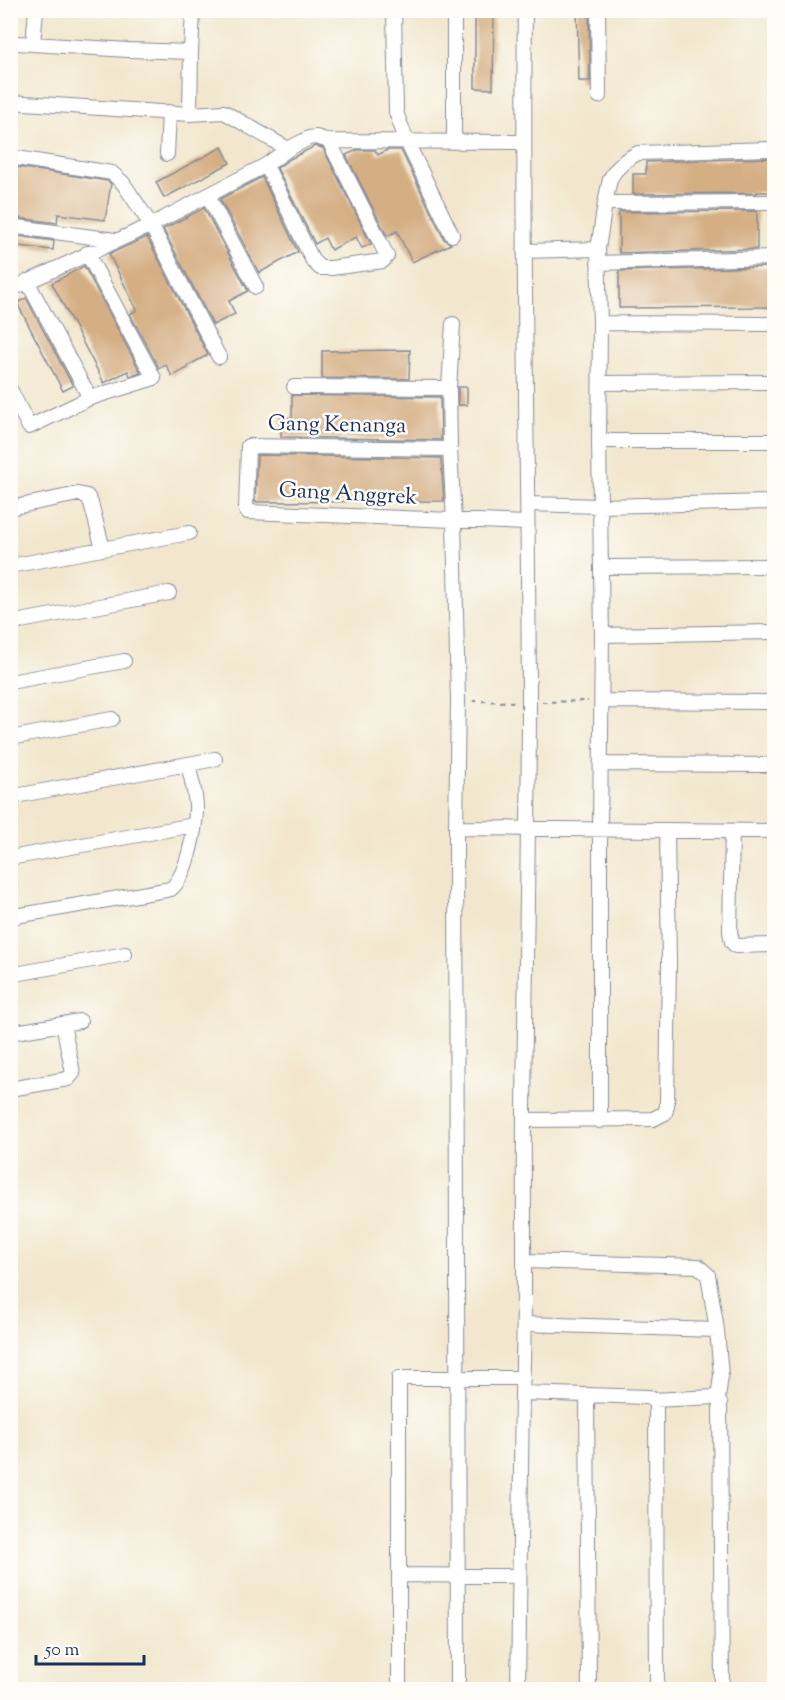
<svg xmlns="http://www.w3.org/2000/svg" width="785" height="1700" viewBox="0 0 785 1700" font-family="'Sorts Mill Goudy',serif">
	<rect width="100%" height="100%" fill="#fdfcf7"/>
	<filter id="ink" filterUnits="userSpaceOnUse"><feTurbulence type="fractalNoise" baseFrequency=".0167" numOctaves="2"/><feDisplacementMap in="SourceGraphic" scale="12" xChannelSelector="R" yChannelSelector="G"/><feConvolveMatrix kernelMatrix="1 2 1 2 8 2 1 2 1" color-interpolation-filters="sRGB"/></filter>
	<filter id="wash" filterUnits="userSpaceOnUse"><feTurbulence type="fractalNoise" baseFrequency=".008" numOctaves="4" result="noise"/><feDisplacementMap in="SourceGraphic" scale="24" xChannelSelector="R" yChannelSelector="G"/><feGaussianBlur stdDeviation="1.35" result="paint"/><feColorMatrix in="noise" values="0 0 0 0 0 0 0 0 0 0 0 0 0 0 0 0 0 1.4 0 .05"/><feComposite in="paint" operator="in"/></filter>
	<g filter="url(#wash)">
		<rect width="100%" height="100%" fill="#f2e7ce"/>
		<g id="blocks">
			<path fill="#d5af84" d="M475 10H494L493 89 475 88Z
				M577 10H589L590 81H579Z
				M315 146 323 148 371 244 362 248 356 237 331 250 325 238 315 244 277 168 290 159Z
				M222 147 230 163 164 198 156 182Z
				M357 150H375L378 155 387 150H401L444 239 451 244 412 262 397 231 387 236 346 155Z
				M771 158V192H757V193L633 194V174H646V162Z
				M10 166 108 181 111 184 105 220 58 214 57 223 10 217Z
				M262 177 298 252 259 273 220 199Z
				M204 208 248 291 229 301 235 314 213 325 163 229Z
				M757 211V249L619 253V212Z
				M10 235 54 241 53 250 10 245Z
				M147 237 208 355 187 366 188 368 172 376 166 365 159 368 130 314 137 310 109 254Z
				M84 266 141 373 130 376 128 371 104 383 52 283Z
				M770 267V307L619 308V271Z
				M26 298 73 386 63 391 17 303Z
				M410 350 409 379 322 378V351Z
				M458 387H467V405H458Z
				M292 395 440 397 441 440 281 437V417L292 418Z
				M257 455 441 458 444 501 255 502Z"/>
		</g>
	</g>
	<g filter="url(#ink)">
		<use href="#blocks" fill-opacity="0" stroke="#868b96" stroke-width="1.5"/>
		<g fill="none" stroke-linecap="round" stroke-linejoin="round">
			<defs>
				<path id="street" d="M394 10 396 112 407 142 452 235
					M454 10V142
					M525 10C522 240 528 469 529 698 529 837 525 976 524 1115 523 1208 526 1301 522 1393L649 1397 653 1400 656 1405 657 1690
					M598 10 599 96
					M17 43 128 50 191 52 190 114
					M33 44 36 10
					M191 52 193 10
					M10 102 190 114 224 112 288 149
					M167 154 169 112
					M10 157 112 173 123 183 151 225 219 357
					M266 165 313 261 320 268H331L383 261 387 256 329 141
					M208 196 256 287
					M605 203 774 202
					M10 226 115 240
					M524 251 598 249
					M598 263 774 258
					M27 281 90 398
					M10 290 151 225 266 165 288 149 309 138 316 137 329 141 523 142
					M600 323 774 324
					M453 324 449 388 450 449 454 521 458 701 456 828 458 1690
					M600 383 774 382
					M294 387 449 388
					M10 389 29 427 90 398 154 378 87 253
					M599 441H774
					M450 449 248 446 246 510 248 512 527 523
					M528 504 601 506 774 502
					M10 508 78 494 87 496 91 503 103 549
					M10 566 189 533
					M602 567 774 566
					M10 623 169 593
					M602 635 774 632
					M10 682 124 661
					M602 701 774 702
					M10 738 112 719
					M601 764 774 765
					M10 797 215 759
					M456 828 774 831
					M732 831 730 931 732 942 736 946 774 945
					M10 858 194 825
					M10 917 171 889C187 875 195 832 196 811 197 796 191 779 188 764
					M10 975 125 954
					M10 1033 80 1021
					M10 1089 68 1079 73 1073 63 1024
					M524 1120 653 1119 665 1113 667 1106 669 962 667 830
					M600 1121V829L602 635 599 441 600 323 598 249 605 203 610 179 615 171 626 160 638 153 772 149
					M525 1261 698 1266 708 1275 717 1330 721 1375 718 1399
					M525 1324 717 1330
					M587 1396 589 1690
					M653 1400 715 1397 720 1403 722 1690
					M399 1575 519 1576
					M399 1690V1378H523
					M518 1690 522 1393"/>
			</defs>
			<use href="#street" stroke="#868b96" stroke-width="16"/>
			<path stroke="#868b96" stroke-width="2" stroke-dasharray="4.5 4.5" stroke-linecap="butt" d="M473 701 516 702
				M542 702 588 701"/>
			<use href="#street" stroke="#fff" stroke-width="14"/>
		</g>
	</g>
	<g text-anchor="middle" dominant-baseline="central" stroke-width="5" stroke-linejoin="round" paint-order="stroke">
		<g font-size="22" fill="#1b2f5e" stroke="#fdfcf7">
			<text transform="translate(337 426) rotate(1)">Gang Kenanga</text>
			<text transform="translate(348 495) rotate(3)">Gang Anggrek</text>
		</g>
	</g>
	<rect width="785" height="1700" fill="none" stroke="#fdfcf7" stroke-width="36"/>
	<path d="M36 1655v9h108v-9" fill="none" stroke="#1b2f5e" stroke-width="3"/>
	<text x="45" y="1655" font-size="18" fill="#1b2f5e" stroke="#fdfcf7" stroke-width="4.5" paint-order="stroke">50 m</text>
</svg>
